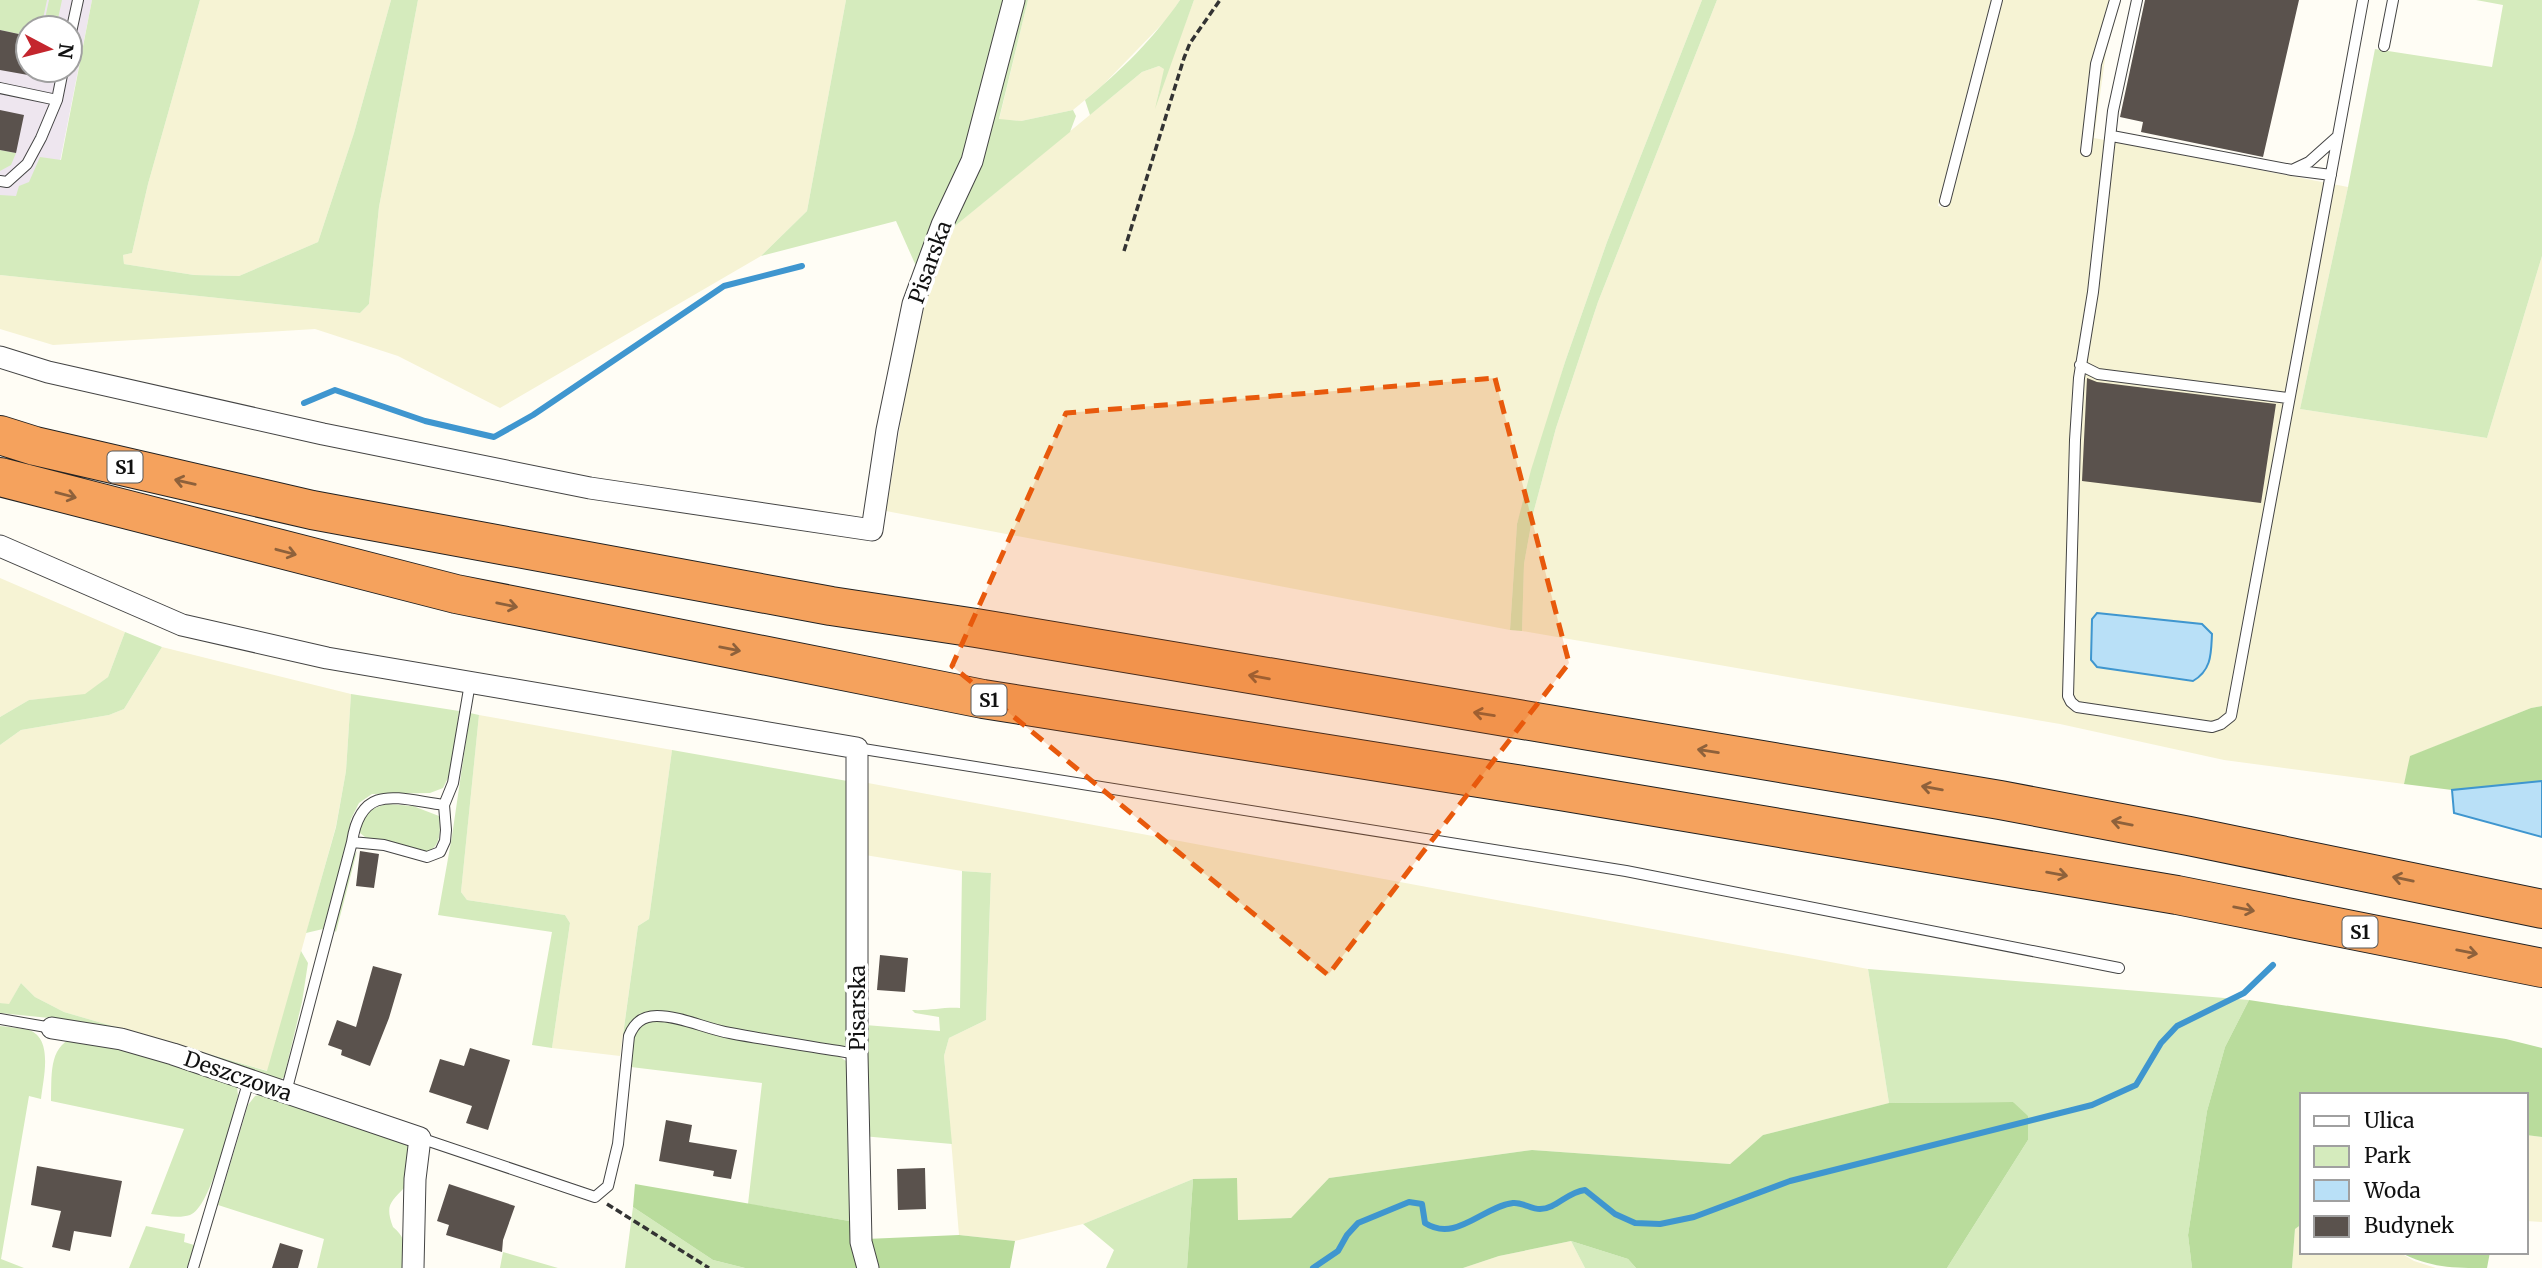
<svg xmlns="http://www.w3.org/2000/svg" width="2542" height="1268" viewBox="0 0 2542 1268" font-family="Merriweather,serif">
	<rect width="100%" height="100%" fill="#fffdf5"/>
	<path fill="#eee6ef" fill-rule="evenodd" d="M0 0H92L39 268 0 264ZM28 28H70V70H28Z"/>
	<path fill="#f6f3d4" d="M200 0H391L354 133 318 242 239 276 194 275 124 264 123 255 132 253 148 184Z
		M418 0H846L807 211 761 256 500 408 398 356 315 329 53 345 0 329V275L360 313 369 304 379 207Z
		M1028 0H1180L1168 18 1103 85 1073 110 1021 121 999 120Z
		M1194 0H1702L1607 242 1565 362 1517 524 1510 630 886 511 913 348 944 235 1142 72 1159 66 1165 69 1157 99Z
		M1717 0H1991L1938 206 1947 208 2003 0H2121L2106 52 2094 138 2348 187 2300 409 2487 438 2542 256V706L2531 708 2411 756 2404 784 2224 760 2060 724 1522 631 1524 564 1533 514 1556 428 1598 302Z
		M0 578 125 632 108 677 85 695 29 700 0 717Z
		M162 647 351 694 346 771 336 826 268 1071 64 1012 35 997 21 983 9 1005 0 1003V745L21 730 109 715 124 709Z
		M479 715 672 750 649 919 638 926 620 1056 552 1048 570 923 565 915 467 900 461 892Z
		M868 783 1868 969 1889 1103 1763 1135 1730 1164 1532 1150 1329 1178 1291 1218 1237 1220V1178L1193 1179 1083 1224 1015 1241 959 1235 944 1056 949 1038 986 1020 991 873 962 871 865 855Z
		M2526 1135 2542 1137V1222L2526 1221Z
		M2302 1224V1252H2399L2414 1261 2436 1268H2292L2295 1229Z
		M1571 1241 1585 1268H1463L1499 1256Z"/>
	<path fill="#d5ebbd" d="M0 0H47L41 28H28V36L0 30Z
		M49 0H62L56 28H43Z
		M92 0H200L148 184 132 253 123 255 124 264 194 275 239 276 318 242 354 133 391 0H418L379 207 369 304 360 313 0 275V195L16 196 19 186 29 182 40 157 61 160Z
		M846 0H1008L964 165 916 266 896 221 761 256 807 211Z
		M1018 0H1028L999 119 1021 121 1073 110 1076 116 1070 132 944 235Z
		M1180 0H1194L1155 109 1164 69 1159 66 1142 72 1090 115 1085 100C1120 72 1155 37 1180 0Z
		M1702 0H1717L1598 302 1556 428 1533 514 1524 564 1522 631 1510 630 1517 524 1531 470 1565 362 1607 242Z
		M2476 0H2542V256L2487 438 2300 409 2348 187 2375 49 2492 67 2503 5Z
		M0 150 16 153 11 165 0 171Z
		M125 632 162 647 124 709 109 715 21 730 0 745V717L29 700 85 694 108 677Z
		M351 694 459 711 451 772 443 788 430 793 372 794 359 803 351 819 344 854 323 929 306 933 336 827 346 771Z
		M470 713 479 715 461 892 467 900 565 915 570 923 552 1048 532 1045 552 932 438 915 452 836Z
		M672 750 853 782 850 1047 833 1046 735 1029 672 1013 630 1023 623 1035 638 926 649 919Z
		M388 804 413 806 439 816C447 875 399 847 365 837L360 833C358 815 373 807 388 804Z
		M357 851 336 932 333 929 353 858Z
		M962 871 991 873 986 1020 949 1038 944 1056 952 1144 862 1136 865 1025 940 1031 939 1017 915 1013 912 1010C930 1011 942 1007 960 1008Z
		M301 951 308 963 302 1002 284 1077 278 1082 59 1019 0 1013V1003L9 1004 21 983 35 997 64 1012 267 1071Z
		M1868 969 2249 1000 2225 1047 2207 1111 2188 1235 2192 1268H1947L2028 1140 2013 1102 1889 1103Z
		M656 1020 837 1055 849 1063 855 1222 748 1204 762 1083 631 1067 634 1032 648 1021Z
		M0 1026C9 1027 20 1028 29 1030 54 1039 43 1079 41 1099L29 1096 1 1259 24 1268H0Z
		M73 1038 126 1049 237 1086 238 1096C231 1119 211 1208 190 1215 178 1219 163 1215 151 1214L184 1129 51 1101C52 1078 48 1047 73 1038Z
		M264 1094 410 1142 405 1187C390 1203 385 1205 393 1227 408 1239 405 1251 405 1268H317L324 1239 218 1205 248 1105 255 1096Z
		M1193 1179 1187 1268H1106L1114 1250 1083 1224Z
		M633 1207 713 1260 745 1268H625Z
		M146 1226 185 1234 184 1242 194 1245 187 1268H129Z
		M1571 1241 1628 1259 1636 1268H1585Z
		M503 1252 558 1268H500Z"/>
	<path fill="#b9dc9c" d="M2542 706V781L2452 790 2404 784 2410 756 2531 708Z
		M2249 1000 2506 1039 2542 1048V1137L2526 1135V1095H2302V1224L2295 1229 2292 1268H2192L2188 1235 2207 1111 2225 1047Z
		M2013 1102 2028 1116V1140L1947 1268H1636L1628 1259 1571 1241 1499 1256 1463 1268H1187L1193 1179 1237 1178 1238 1220 1291 1218 1329 1178 1532 1150 1730 1164 1763 1135 1889 1103Z
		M635 1184 855 1222 863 1268H745L713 1260 633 1207Z
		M959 1235 1015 1241 1010 1268H874L866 1239Z
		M2399 1252H2490L2487 1268C2452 1268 2431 1268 2399 1252Z"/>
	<path fill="#b9e0f7" stroke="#3f96cf" stroke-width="2" d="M2097 613 2202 624 2212 634C2211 653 2212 670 2193 681L2097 667 2091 660 2092 619Z
		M2542 781V837L2454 813 2452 790Z"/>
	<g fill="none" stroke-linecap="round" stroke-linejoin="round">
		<path stroke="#3f96cf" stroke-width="6" d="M304 403 335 390 425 421 494 437 533 415 724 286 802 266
			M1313 1268 1338 1251 1347 1235 1358 1223 1409 1202 1422 1204 1425 1223C1456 1243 1482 1207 1513 1203 1522 1202 1531 1209 1540 1209 1556 1209 1567 1192 1585 1190L1615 1214 1635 1223 1660 1224 1694 1217 1790 1181 2092 1105 2136 1085 2161 1043 2177 1026 2244 993 2273 965"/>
	</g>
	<path fill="#5a524d" d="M2145 0H2299L2263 157 2141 132 2143 122 2120 117Z
		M0 30 28 36V75L0 70Z
		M0 110 24 115 16 153 0 150Z
		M2087 378 2097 382 2276 404 2261 503 2082 481Z
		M360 851 379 854 374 888 356 886Z
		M880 955 908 958 905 992 877 990Z
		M373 966 402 974 389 1018 370 1066 341 1055 342 1050 328 1045 337 1020 356 1027Z
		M470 1048 510 1060 488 1130 466 1123 472 1106 429 1092 440 1059 464 1066Z
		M666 1120 692 1125 689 1142 737 1150 731 1179 713 1176 714 1171 659 1161Z
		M37 1166 122 1181 111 1237 74 1231 70 1251 52 1247 61 1211 31 1205Z
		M925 1168 926 1209 898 1210 897 1169Z
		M449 1184 515 1206 503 1240 502 1252 446 1235 449 1225 437 1221Z
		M280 1243 303 1250 298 1268H272Z"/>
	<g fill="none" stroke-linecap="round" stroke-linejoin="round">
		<defs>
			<path id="service" d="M2137 0 2113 111 2093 292 2079 378 2075 440 2068 696 2071 702 2077 707 2212 727 2221 724 2231 716 2363 0
				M70 37 78 0
				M2384 46 2393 0
				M0 88 57 100
				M2112 136 2292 170 2309 162 2337 137
				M2086 151 2096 64 2115 0
				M2292 170 2331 175
				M0 181 7 182 27 164 41 138 57 100 63 70
				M1945 201 1997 0
				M2080 365 2098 374 2288 398
				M857 748 1626 871 2119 968
				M352 842C361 782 398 799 444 805
				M0 1019 52 1028
				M286 1092 352 842 384 845 427 857 440 852 445 841 446 830 444 805 453 783 470 683
				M420 1138 595 1197 608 1186 618 1144 629 1036C634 1023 642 1016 657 1016 681 1016 706 1029 730 1033 772 1041 815 1047 857 1054
				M193 1268 249 1080"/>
			<path id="minor" d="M0 357 48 372 323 434 590 488 872 530 887 430 913 304 942 225 972 161 1014 0
				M0 546 182 625 327 658 857 748V1054L861 1242 868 1268
				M52 1028 121 1039 173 1054 420 1138 415 1179 413 1268"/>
			<path id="motorway" d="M0 435 35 446 312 510 831 606 976 628 2000 800 2189 836 2542 909
				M0 477 456 594 983 699 1560 791 2177 895 2542 968"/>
		</defs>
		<use href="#service" stroke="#444" stroke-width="12"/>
		<use href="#minor" stroke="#444" stroke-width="23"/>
		<use href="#motorway" stroke="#222" stroke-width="40"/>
		<path stroke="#333" stroke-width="3.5" stroke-dasharray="7 3.5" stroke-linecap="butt" d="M1124 251 1184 58 1190 43 1220 0
			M607 1204 709 1268"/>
		<use href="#service" stroke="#fff" stroke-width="10"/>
		<use href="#minor" stroke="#fff" stroke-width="21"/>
		<use href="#motorway" stroke="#f5a25d" stroke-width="38"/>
	</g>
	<defs><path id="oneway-shaft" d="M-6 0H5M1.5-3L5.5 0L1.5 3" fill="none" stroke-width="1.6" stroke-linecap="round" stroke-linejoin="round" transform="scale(1.75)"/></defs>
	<g stroke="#8e613b">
		<use href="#oneway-shaft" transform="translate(185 482) rotate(-167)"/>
		<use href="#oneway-shaft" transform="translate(66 495) rotate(15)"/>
		<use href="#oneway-shaft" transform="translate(286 552) rotate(15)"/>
		<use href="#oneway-shaft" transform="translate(507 605) rotate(12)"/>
		<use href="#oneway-shaft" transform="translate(730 649) rotate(11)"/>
		<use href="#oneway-shaft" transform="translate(1259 677) rotate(-170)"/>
		<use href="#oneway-shaft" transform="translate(1484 714) rotate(-171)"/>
		<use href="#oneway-shaft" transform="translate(1708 751) rotate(-171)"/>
		<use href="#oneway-shaft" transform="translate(1932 788) rotate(-170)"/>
		<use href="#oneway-shaft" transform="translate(2122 823) rotate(-169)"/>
		<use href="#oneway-shaft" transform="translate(2057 874) rotate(10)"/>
		<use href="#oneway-shaft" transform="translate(2403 879) rotate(-168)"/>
		<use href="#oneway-shaft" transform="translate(2244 909) rotate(11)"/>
		<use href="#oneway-shaft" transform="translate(2467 952) rotate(11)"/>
	</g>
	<path fill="#e8590c" fill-opacity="0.2" stroke="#e8590c" stroke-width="5" stroke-dasharray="14 9" stroke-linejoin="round" d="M1495 378 1569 663 1328 975 952 666 1066 413Z"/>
	<g text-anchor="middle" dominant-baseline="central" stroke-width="7" stroke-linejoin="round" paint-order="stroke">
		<g fill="#fff" stroke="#585858" stroke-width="2">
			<rect x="107.5" y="451.5" width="35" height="31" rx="5"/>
			<rect x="971.5" y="684.5" width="35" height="31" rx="5"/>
			<rect x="2342.5" y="916.5" width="35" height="31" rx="5"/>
		</g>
		<g font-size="19" font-weight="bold" fill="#111">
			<text x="125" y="467">S1</text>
			<text x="989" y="700">S1</text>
			<text x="2360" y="932">S1</text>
		</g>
		<g font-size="21" fill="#111" stroke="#fff">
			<text transform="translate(930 262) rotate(-70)">Pisarska</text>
			<text transform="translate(857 1008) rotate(-90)">Pisarska</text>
			<text transform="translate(238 1076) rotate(19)">Deszczowa</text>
		</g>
	</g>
	<rect x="2300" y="1093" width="228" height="161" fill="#ffffff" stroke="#a0a0a0" stroke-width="2"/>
	<rect x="2314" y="1116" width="35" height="10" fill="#ffffff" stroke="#a0a0a0" stroke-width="2"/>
	<text x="2364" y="1128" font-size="21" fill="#111111">Ulica</text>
	<rect x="2314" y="1146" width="35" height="21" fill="#d5ebbd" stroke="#a0a0a0" stroke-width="2"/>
	<text x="2364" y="1163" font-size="21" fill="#111111">Park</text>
	<rect x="2314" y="1180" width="35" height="21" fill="#b9e0f7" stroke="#a0a0a0" stroke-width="2"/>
	<text x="2364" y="1198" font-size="21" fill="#111111">Woda</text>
	<rect x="2314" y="1216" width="35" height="21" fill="#5a524d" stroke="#a0a0a0" stroke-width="2"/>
	<text x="2364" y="1233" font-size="21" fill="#111111">Budynek</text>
	<g transform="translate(49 49) rotate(97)"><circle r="33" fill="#ffffff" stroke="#a0a0a0" stroke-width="2"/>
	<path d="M0-5L12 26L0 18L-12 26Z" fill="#c4262e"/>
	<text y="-10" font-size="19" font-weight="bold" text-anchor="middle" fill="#111111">N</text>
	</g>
</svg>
